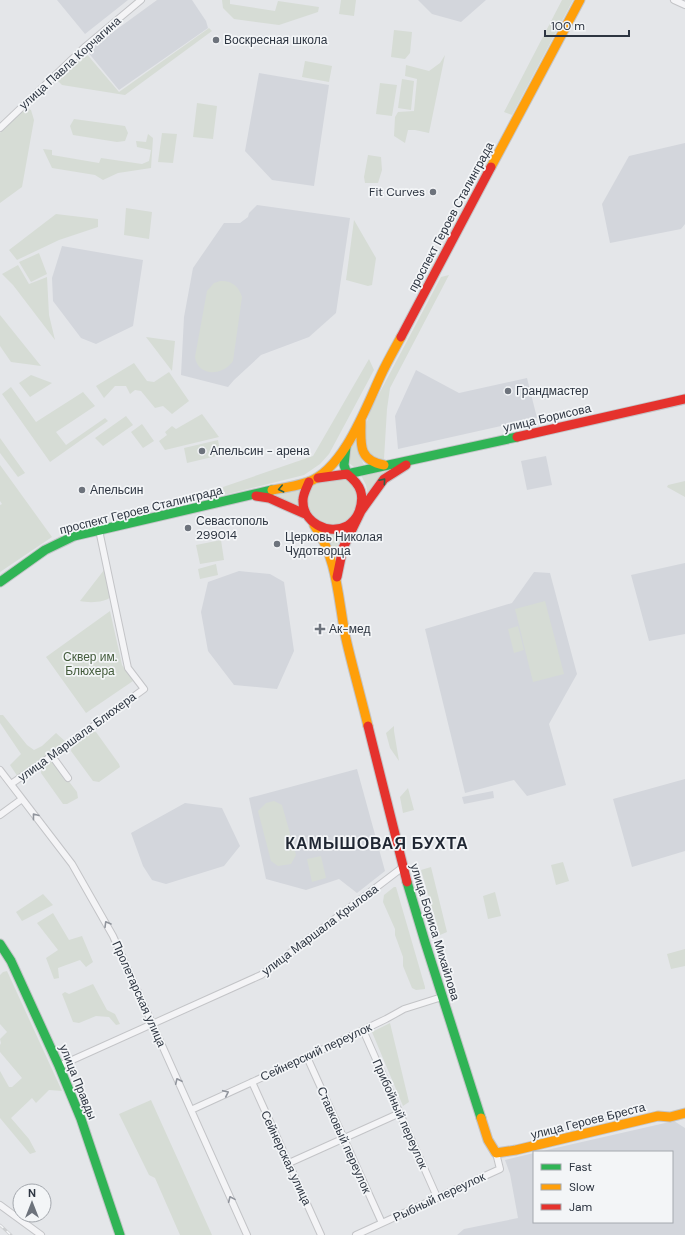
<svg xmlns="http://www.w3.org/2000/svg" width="685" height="1235" viewBox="0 0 685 1235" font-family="'DM Sans',sans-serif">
	<rect width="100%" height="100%" fill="#e4e6e9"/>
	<path fill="#d3d6dc" d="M57 0H128L85 34Z
		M157 0H192L206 21 208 28 119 90 87 51Z
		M418 0H486L461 22 432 14Z
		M259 73 329 85 314 186 272 180 245 151Z
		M685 143V224L681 229 610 243 602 204 629 156Z
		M257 205 350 218 336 313 309 337 261 355 234 380 228 387 181 375 184 317 193 268 224 223H240L248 217 249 213Z
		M62 246 143 260 133 326 96 344 81 338 53 301 52 278Z
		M416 370 459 393 527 378 537 418 398 449 395 416Z
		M546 456 552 485 527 490 521 461Z
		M685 563V634L649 641 631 575Z
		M239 571 270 574 284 582 294 651 277 689 234 685 208 651 201 612 208 582Z
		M534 572 550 573 577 674 549 724 566 785 527 796 514 780 465 793 425 629 512 603Z
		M357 769 385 871 357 893 339 879 306 890 266 879 249 798Z
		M685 779V851L632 867 613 799Z
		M493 791 494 798 464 804 462 797Z
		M185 803 222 808 240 846 224 866 166 884 152 880 143 866 131 833Z
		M674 1121 685 1128V1235H457L464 1229 518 1218 510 1174 505 1160 534 1153V1222H672V1152H538Z"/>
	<path fill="#d6dcd5" d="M222 0H230V4L275 11 278 1 319 7 318 12 279 25 234 19 223 8Z
		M341 0H356L354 16 339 14Z
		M562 0H573L512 115 504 112Z
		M209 28 212 31 125 95 62 85 56 79 85 52 119 92Z
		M394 30 412 32 410 53 405 59 391 57Z
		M445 55 429 133 415 130H408L405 143 394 136 395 117 398 112 414 111 417 79 405 76 406 65 429 71 440 63Z
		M305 61 332 66 329 82 302 77Z
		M402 79 414 81 411 110 398 108Z
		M380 83 397 85 392 116 376 114Z
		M197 103 217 106 213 139 193 137Z
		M25 107 31 110 34 120 22 187 0 203V133Z
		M74 119 125 126 128 133 125 141 117 142 73 135 70 126Z
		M162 133 177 134 173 163 158 162Z
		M148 134 153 138 151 168 118 173 103 180 95 175 52 168 43 149 52 150V155L99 163 101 158 142 164 149 161 151 150 137 147 136 141 146 142Z
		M368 155 381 157 382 170 378 183H365L364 177Z
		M126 208 152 212 149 239 124 235Z
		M56 214 98 219V227L59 240 17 260 9 250Z
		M354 220 376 258 372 285 368 286 346 280Z
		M39 253 47 274 31 282 19 262Z
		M18 265 29 284 47 277 49 315 55 340 13 285 2 274Z
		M449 275 390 388 387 409 384 459 376 460C373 459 370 457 368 455 360 442 367 419 372 407L441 277Z
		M220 281C231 280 239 286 242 297L233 361C223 376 198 377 195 357L207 291 214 283Z
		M0 316V315L41 366 11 362 0 346Z
		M146 337 175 341 172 371Z
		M369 359 374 370 329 454 320 464 304 475 224 495 223 487 313 456Z
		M134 363 147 381 154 382 169 372 189 401 172 414 163 406 155 408 141 391 135 390 130 394 126 386H115L104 398 96 386Z
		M31 375 52 383 30 397 19 383Z
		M11 387 36 422 83 392 95 406 56 432 66 445 105 418 108 421 50 462 2 394Z
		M202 414 219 437 165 450 159 441 167 435 165 432 172 426 176 429Z
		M126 416 133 425 103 446 95 438Z
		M142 424 154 441 143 448 131 432Z
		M357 434V449L364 465 354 467 348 462 349 449Z
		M0 438 25 473 18 477 0 453Z
		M218 440 221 455 187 463 184 448Z
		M0 465 52 537 0 572V505L2 504 0 501Z
		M385 470 368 496 366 485 361 475Z
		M341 477 349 480 358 491C358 496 359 504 357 509 356 512 352 514 351 516 334 534 302 521 308 496 309 492 312 487 314 482Z
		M685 481V497L667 487 668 485Z
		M300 489 298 497 299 505 273 495Z
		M326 533 335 534 343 533 335 552 334 565Z
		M221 540 224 560 200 564 196 545Z
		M216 564 218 575 200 579 198 569Z
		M104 570 105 571 112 596C105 603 89 603 80 601Z
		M545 601 564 674 533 682 515 609Z
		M110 611 122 665 133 681 86 713 46 657Z
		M518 626 524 650 514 653 508 629Z
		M0 715H3L27 745 34 750 42 746 56 733 66 742 18 777 10 765 21 754 0 723Z
		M394 726V731L399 761 390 748 386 733Z
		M91 731 96 732 119 764 120 767 99 782 93 781 71 751 72 746Z
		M49 761 54 762 77 792 78 798 67 804H63L41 773 42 766Z
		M408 788 414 810 403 813 400 797Z
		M274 801 282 805 296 855 291 864 278 866 271 861 258 811 266 803Z
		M321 856 326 878 312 882 307 859Z
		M563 862 569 881 556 885 551 865Z
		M431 867 447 932 440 935 421 870Z
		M394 887H396L425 987V989L416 990 412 988 403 966V957L395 935V929L383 902 384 895Z
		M495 892 501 916 488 919 483 896Z
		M43 894 53 905 22 921 16 912Z
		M53 913 69 940 82 936 93 962 86 967 80 960 58 968 59 978 54 979 46 958 58 950 37 923Z
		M685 949V966L671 969 667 954Z
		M7 971 62 1091 49 1090 36 1103 32 1098 11 1118 29 1139 36 1152 30 1154 0 1118V1071L9 1087H12L22 1078 0 1052V1045L1 1043 0 1039 7 1032 0 1024V975L3 972Z
		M93 984 107 1010 115 1014 120 1024 116 1025 109 1017 96 1016 79 1023 73 1022 62 994 65 992 69 994Z
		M390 1023 409 1102 403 1106 372 1032Z
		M151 1100 212 1235H180L155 1178 149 1175 119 1114Z"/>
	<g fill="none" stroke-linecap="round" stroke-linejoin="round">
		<defs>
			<path id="street" d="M674 0 685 5
				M0 128 86 46 141 0
				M52 756 68 778
				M0 770 72 864 113 936 247 1235
				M11 784 69 744 144 689 128 668 99 530
				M0 815 22 799
				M363 1030 437 1197
				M307 1057 382 1223
				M59 1066 261 975 403 867
				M252 1082 321 1235
				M191 1110 307 1057 386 1019 404 1009 442 997
				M289 1163 400 1113
				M0 1205 41 1235
				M356 1235 500 1169 496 1153"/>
			<path id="fast" d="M346 447 344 465 347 474
				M347 474 517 437
				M0 582 45 550 74 536 272 490
				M407 882 425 942 481 1118
				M0 944 11 961 59 1066 81 1119 120 1235"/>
			<path id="slow" d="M491 167 580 0
				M361 420C361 443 357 460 384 465
				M272 490C284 488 297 486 308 482 344 469 366 407 381 375 387 362 394 350 401 337
				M314 525C338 558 338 601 346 639 353 669 361 697 368 726
				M481 1118 488 1140 496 1153 516 1150 658 1116 670 1117 685 1113"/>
			<path id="jam" d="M401 337 491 167
				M517 437 685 399
				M309 482C307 487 303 494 303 500 302 522 328 536 347 526 352 523 357 517 359 512 365 495 361 485 347 474L318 478
				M256 496 269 498 305 514
				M337 577 343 548 361 511 384 479 406 465
				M368 726 407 882"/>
		</defs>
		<use href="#street" stroke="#c3c4c7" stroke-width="8"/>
		<use href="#fast" stroke="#c3c4c7" stroke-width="11"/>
		<use href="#slow" stroke="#c3c4c7" stroke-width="11"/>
		<use href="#jam" stroke="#c3c4c7" stroke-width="11"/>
		<use href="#street" stroke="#f4f4f6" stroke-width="6"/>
		<use href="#fast" stroke="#30b455" stroke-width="9"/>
		<use href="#slow" stroke="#ff9f0a" stroke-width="9"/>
		<use href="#jam" stroke="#e5322d" stroke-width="9"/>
		<defs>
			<path id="rail" d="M0 1225 11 1235"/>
		</defs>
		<use href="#rail" stroke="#cdcfd1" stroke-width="3"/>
		<use href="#rail" stroke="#f3f5f7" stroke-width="1.5" stroke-dasharray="4.5" stroke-linecap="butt"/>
	</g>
	<defs><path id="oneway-chevron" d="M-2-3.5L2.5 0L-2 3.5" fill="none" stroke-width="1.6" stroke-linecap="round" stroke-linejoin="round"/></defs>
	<g stroke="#2e6148">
		<use href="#oneway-chevron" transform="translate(383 481) rotate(-49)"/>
		<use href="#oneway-chevron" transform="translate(281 489) rotate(167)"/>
	</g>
	<g stroke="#90949c">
		<use href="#oneway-chevron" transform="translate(35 816) rotate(-128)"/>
		<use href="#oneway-chevron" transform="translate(107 924) rotate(-120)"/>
		<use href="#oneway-chevron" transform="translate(178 1081) rotate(-115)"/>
		<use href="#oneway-chevron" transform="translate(226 1093) rotate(-25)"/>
		<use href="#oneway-chevron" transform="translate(231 1199) rotate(-114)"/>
	</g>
	<g fill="#6d737c" stroke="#f3f5f7" stroke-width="1.5">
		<circle cx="216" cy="40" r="4"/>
		<circle cx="433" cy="192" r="4"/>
		<circle cx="508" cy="391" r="4"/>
		<circle cx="202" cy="451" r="4"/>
		<circle cx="82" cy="490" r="4"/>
		<circle cx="188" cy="528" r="4"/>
		<circle cx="277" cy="544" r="4"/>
		<path d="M318 623h4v4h4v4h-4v4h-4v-4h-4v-4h4z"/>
	</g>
	<g text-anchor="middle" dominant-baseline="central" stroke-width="3.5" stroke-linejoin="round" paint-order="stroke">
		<g font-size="12" fill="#2d3541" stroke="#f3f5f7" text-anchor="start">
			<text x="224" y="40">Воскресная школа</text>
			<text x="425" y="192" text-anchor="end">Fit Curves</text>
			<text x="516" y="391">Грандмастер</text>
			<text x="210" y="451">Апельсин - арена</text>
			<text x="90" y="490">Апельсин</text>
			<text x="196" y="521">Севастополь<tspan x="196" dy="14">299014</tspan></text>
			<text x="285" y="537">Церковь Николая<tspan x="285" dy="14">Чудотворца</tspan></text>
			<text x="329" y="629">Ак-мед</text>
		</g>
		<g font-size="12" fill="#2d3541" stroke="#f3f5f7">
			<text transform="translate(70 63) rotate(-42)">улица Павла Корчагина</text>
			<text transform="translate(451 217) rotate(-62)">проспект Героев Сталинграда</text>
			<text transform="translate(547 418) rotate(-13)">улица Борисова</text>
			<text transform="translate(141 510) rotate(-14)">проспект Героев Сталинграда</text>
			<text transform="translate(77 737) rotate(-36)">улица Маршала Блюхера</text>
			<text transform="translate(320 930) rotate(-37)">улица Маршала Крылова</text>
			<text transform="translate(435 932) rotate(73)">улица Бориса Михайлова</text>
			<text transform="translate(139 994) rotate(66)">Пролетарская улица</text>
			<text transform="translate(316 1052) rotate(-25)">Сейнерский переулок</text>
			<text transform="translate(78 1082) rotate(68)">улица Правды</text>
			<text transform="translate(400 1114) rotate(66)">Прибойный переулок</text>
			<text transform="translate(588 1121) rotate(-14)">улица Героев Бреста</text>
			<text transform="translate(344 1140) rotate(66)">Ставковый переулок</text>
			<text transform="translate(286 1158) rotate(65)">Сейнерская улица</text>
			<text transform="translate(439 1197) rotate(-25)">Рыбный переулок</text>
		</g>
		<g font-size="12" fill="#435b3b" stroke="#f3f5f7">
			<text x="90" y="657">Сквер им.<tspan x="90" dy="14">Блюхера</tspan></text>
		</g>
		<g font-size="16" font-weight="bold" letter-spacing="1" fill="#1f2632" stroke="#f3f5f7">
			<text x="377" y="843">КАМЫШОВАЯ БУХТА</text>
		</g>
	</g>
	<rect x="533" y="1151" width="140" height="72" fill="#f3f5f7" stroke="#a4a8ae"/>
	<rect x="541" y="1164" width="20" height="6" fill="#30b455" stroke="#a4a8ae"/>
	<text x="569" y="1171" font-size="12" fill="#2d3541">Fast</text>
	<rect x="541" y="1184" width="20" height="6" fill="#ff9f0a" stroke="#a4a8ae"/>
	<text x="569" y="1191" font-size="12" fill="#2d3541">Slow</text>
	<rect x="541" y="1204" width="20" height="6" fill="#e5322d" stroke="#a4a8ae"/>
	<text x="569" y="1211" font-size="12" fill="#2d3541">Jam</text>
	<g transform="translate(32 1203)"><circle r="19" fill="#f3f5f7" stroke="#a4a8ae"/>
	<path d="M0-3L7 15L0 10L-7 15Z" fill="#6d737c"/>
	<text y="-6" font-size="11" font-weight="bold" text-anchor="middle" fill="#2d3541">N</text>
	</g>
	<path d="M545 30v6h84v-6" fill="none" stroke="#2d3541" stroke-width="2"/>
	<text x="551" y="30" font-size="12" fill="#2d3541" stroke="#f3f5f7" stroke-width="3" paint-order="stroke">100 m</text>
</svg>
